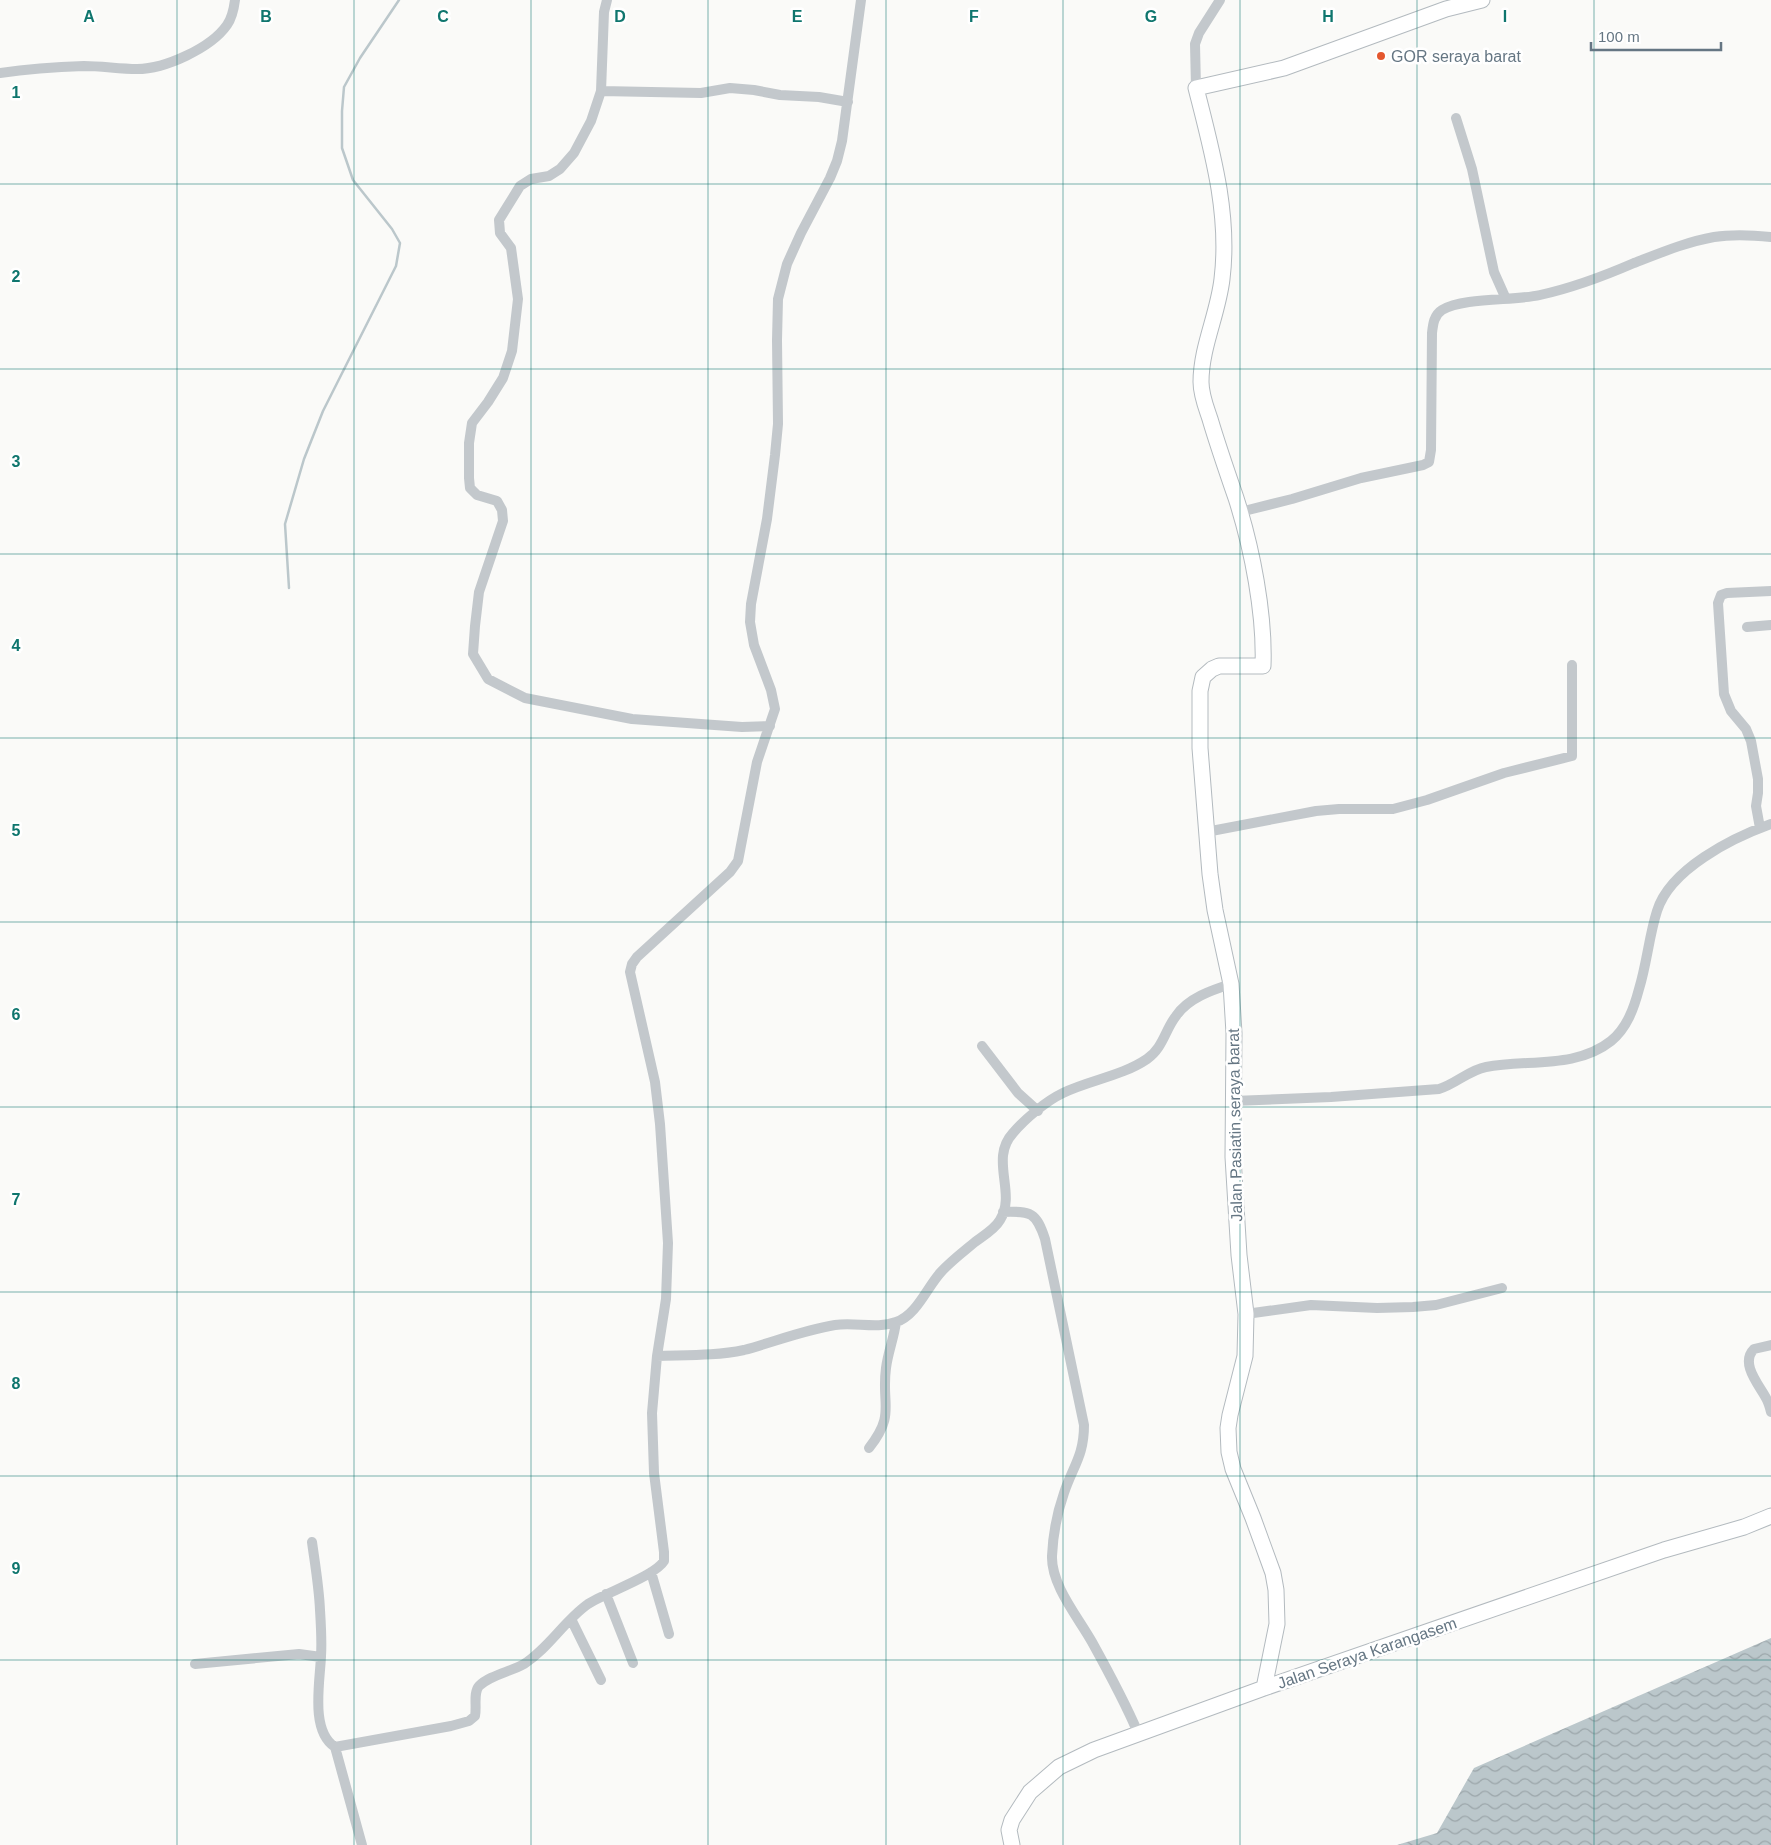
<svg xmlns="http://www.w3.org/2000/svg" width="1771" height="1845" viewBox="0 0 1771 1845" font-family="Helvetica,sans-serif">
	<defs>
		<pattern id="water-waves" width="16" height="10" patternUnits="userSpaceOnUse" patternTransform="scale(1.25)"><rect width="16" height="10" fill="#bbc7cb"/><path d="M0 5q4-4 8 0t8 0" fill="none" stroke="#9ca6aa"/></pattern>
	</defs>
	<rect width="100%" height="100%" fill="#fafaf8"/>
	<path fill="url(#water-waves)" d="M1771 1638V1845H1397L1437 1833 1474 1768Z"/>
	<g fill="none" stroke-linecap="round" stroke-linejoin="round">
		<path stroke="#bbc7cb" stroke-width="2.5" d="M289 588 285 524 304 459 323 411 396 266 400 243 392 229 353 180 342 148V111L344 87 360 58 399 0"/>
		<defs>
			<path id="secondary" d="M1264 1688 1277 1624 1276 1590 1273 1573 1253 1518 1233 1469 1229 1452 1228 1428 1230 1415 1245 1356 1246 1314 1239 1255 1233 1157 1234 1033 1231 984 1215 910 1210 874 1200 748V691L1203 677 1212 669 1219 666H1263C1265 614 1252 548 1236 498 1227 472 1218 446 1210 419 1206 407 1201 395 1201 382 1201 347 1218 314 1222 279 1230 214 1212 151 1196 88L1284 68 1446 9 1482 0
				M1012 1845 1009 1830 1012 1820 1030 1792 1059 1767 1094 1750 1264 1688 1664 1550 1744 1527 1771 1516"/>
		</defs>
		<use href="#secondary" stroke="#b3babf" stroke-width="17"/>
		<path stroke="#c3c8cc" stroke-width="10" d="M607 0 604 12 601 91 591 121 574 153 560 169 549 176 531 179 520 186 499 220 500 233 511 248 518 299 512 351 503 378 488 402 472 423 469 443V478L470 488 477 495 497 501 502 510 503 521 479 592 475 626 473 654 488 679 525 698 632 719 742 727 770 726
			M0 73C28 69 56 67 84 66 102 66 119 69 137 69 165 69 211 48 227 25 232 18 234 8 235 0
			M1196 88 1195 44 1199 33 1220 0
			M601 91 701 93 730 88 754 90 780 95 819 97 848 102
			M1456 118 1472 169 1494 272 1506 299
			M1240 512 1292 499 1361 478 1423 465 1429 462 1431 450 1432 333C1433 324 1434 315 1442 310 1464 297 1514 301 1540 295 1572 288 1604 276 1634 263 1660 253 1686 242 1714 237 1733 234 1752 235 1771 237
			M1747 627 1771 625
			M1760 828 1756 806 1758 793V779L1751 741 1746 729 1731 711 1724 694 1718 603 1721 595 1727 593 1771 591
			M1206 832 1316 811 1339 809H1393L1427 800 1504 773 1572 756V665
			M982 1046 1018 1093 1038 1111
			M1233 1101 1331 1097 1439 1089C1456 1084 1469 1070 1486 1067 1527 1059 1576 1069 1611 1041 1627 1028 1634 1008 1639 989 1647 963 1649 936 1657 911 1670 869 1732 838 1771 824
			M1003 1212C1031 1211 1036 1212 1045 1239L1084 1425C1084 1456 1073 1466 1064 1493 1057 1513 1053 1535 1052 1556 1051 1585 1078 1617 1092 1642 1108 1671 1125 1702 1138 1733
			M1246 1314 1311 1305 1377 1308 1413 1307 1436 1305 1502 1288
			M1771 1345 1754 1349C1739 1364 1761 1387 1767 1400 1769 1404 1770 1408 1771 1412
			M657 1356C686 1355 716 1356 744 1350 774 1342 804 1330 835 1325 855 1322 877 1329 896 1322 917 1315 927 1287 941 1272 951 1261 963 1252 975 1242 983 1236 995 1229 1000 1220 1017 1193 989 1159 1013 1133 1025 1119 1046 1101 1063 1093 1090 1080 1122 1076 1147 1059 1163 1048 1165 1030 1176 1016 1188 998 1212 990 1231 984
			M869 1448C896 1414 881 1405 886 1368 888 1352 894 1338 896 1322
			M312 1542C315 1564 319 1587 320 1610 321 1626 322 1641 321 1656 320 1682 310 1731 335 1747L362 1845
			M651 1572 669 1634
			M606 1594 633 1663
			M571 1619 601 1680
			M195 1664 299 1654 321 1657
			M335 1747 451 1726 469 1721 475 1716C477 1707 473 1693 479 1686 490 1675 510 1672 524 1664 549 1648 564 1621 588 1604 605 1593 655 1576 664 1561V1552L654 1473 652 1413 657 1356 666 1299 668 1243 660 1124 655 1082 630 972 632 964 637 957 730 872 738 861 757 762 775 709 771 690 754 645 750 622 751 604 767 519 775 455 778 424 777 340 778 299 787 264 801 233 830 178 837 161 842 141 861 0"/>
		<use href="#secondary" stroke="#fff" stroke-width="15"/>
	</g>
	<path fill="none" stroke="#0f766e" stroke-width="1" stroke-opacity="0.55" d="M177 0V1845M354 0V1845M531 0V1845M708 0V1845M886 0V1845M1063 0V1845M1240 0V1845M1417 0V1845M1594 0V1845M0 184H1771M0 369H1771M0 554H1771M0 738H1771M0 922H1771M0 1107H1771M0 1292H1771M0 1476H1771M0 1660H1771"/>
	<circle fill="#e4572e" stroke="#fff" stroke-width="2" cx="1381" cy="56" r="5"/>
	<g text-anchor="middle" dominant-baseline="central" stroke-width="5" stroke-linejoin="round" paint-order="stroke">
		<g font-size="16" fill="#657683" stroke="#fff" text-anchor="start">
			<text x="1391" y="56">GOR seraya barat</text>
		</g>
		<g font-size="16" fill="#657683" stroke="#fff">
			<text transform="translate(1235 1125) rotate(-91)">Jalan Pasiatin seraya barat</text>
			<text transform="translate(1367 1653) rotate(-19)">Jalan Seraya Karangasem</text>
		</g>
	</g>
	<g font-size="16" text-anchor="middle" font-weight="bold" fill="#0f766e" stroke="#fff" stroke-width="5" stroke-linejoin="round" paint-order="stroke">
		<text x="89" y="22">A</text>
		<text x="266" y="22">B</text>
		<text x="443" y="22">C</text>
		<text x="620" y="22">D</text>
		<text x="797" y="22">E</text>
		<text x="974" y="22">F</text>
		<text x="1151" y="22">G</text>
		<text x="1328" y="22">H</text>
		<text x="1505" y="22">I</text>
		<text x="16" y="98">1</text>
		<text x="16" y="282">2</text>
		<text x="16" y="467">3</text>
		<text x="16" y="651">4</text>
		<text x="16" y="836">5</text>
		<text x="16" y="1020">6</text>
		<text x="16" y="1205">7</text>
		<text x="16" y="1389">8</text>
		<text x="16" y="1574">9</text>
	</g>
	<path d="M1591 42v8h130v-8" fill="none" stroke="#657683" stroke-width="2.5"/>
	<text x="1598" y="42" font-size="15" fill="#657683" stroke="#ffffff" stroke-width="4" paint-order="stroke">100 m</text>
</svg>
